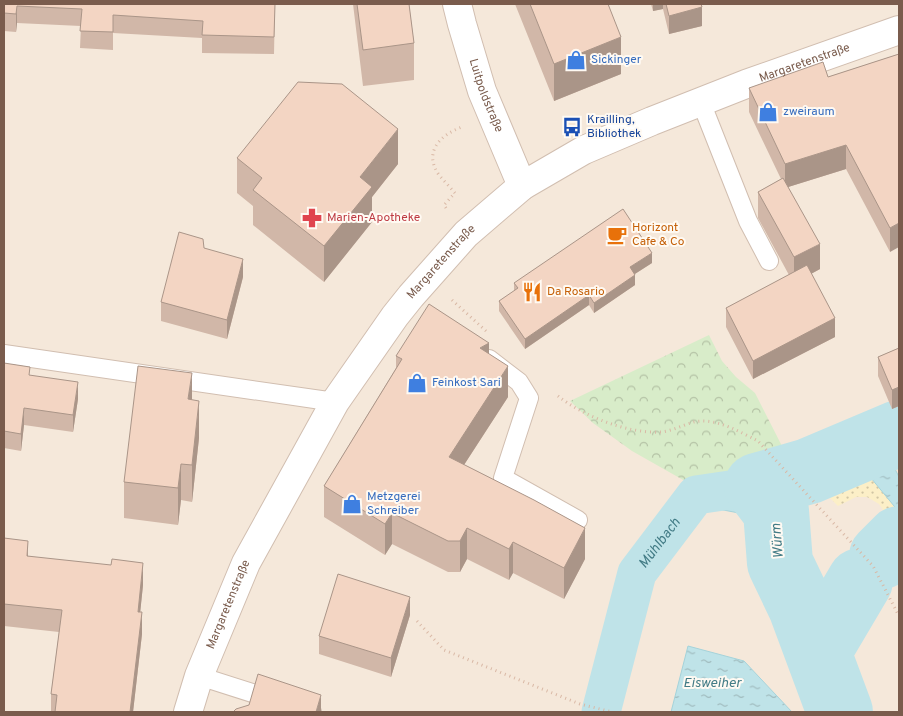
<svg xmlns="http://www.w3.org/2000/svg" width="903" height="716" viewBox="0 0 903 716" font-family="Overpass,sans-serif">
	<defs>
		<pattern id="forest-crowns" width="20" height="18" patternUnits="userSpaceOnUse" patternTransform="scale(1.25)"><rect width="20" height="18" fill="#d8ecc9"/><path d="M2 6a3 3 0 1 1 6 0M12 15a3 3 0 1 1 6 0" fill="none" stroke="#b4c2a5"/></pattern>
		<pattern id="sand-dots" width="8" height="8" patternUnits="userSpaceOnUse" patternTransform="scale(1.25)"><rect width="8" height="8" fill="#fcefc7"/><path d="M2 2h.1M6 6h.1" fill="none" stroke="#d1c5a4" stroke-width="1.8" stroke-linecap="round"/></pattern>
		<pattern id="water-ripples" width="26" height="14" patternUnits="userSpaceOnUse" patternTransform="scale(1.25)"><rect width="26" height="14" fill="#bfe3e8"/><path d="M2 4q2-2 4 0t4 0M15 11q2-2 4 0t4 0" fill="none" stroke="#a0bbbe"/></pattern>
	</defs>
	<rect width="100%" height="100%" fill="#fdf6ec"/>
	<path fill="#f5e8da" d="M4 4H899V712H4Z"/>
	<path fill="url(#forest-crowns)" d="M709 335 722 361 736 377 755 393 785 452 692 485 632 451 593 423 570 401Z"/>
	<path fill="url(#sand-dots)" d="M871 478 899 512V539L882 556 877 552 894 535 892 523 879 504 867 497H856L838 506 827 495Z"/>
	<path fill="url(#water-ripples)" stroke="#a5d3da" d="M899 418V463L894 467 899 477V512L871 478 827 495 798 510 806 549 823 581 806 596 780 604 755 552 744 514 713 508 705 486 725 473 770 463 810 448 829 439 839 433 867 423 887 422Z
		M688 646 744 661 792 712H671Z"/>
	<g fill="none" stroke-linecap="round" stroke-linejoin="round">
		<path stroke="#bfe3e8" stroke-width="39" id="s1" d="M601 712 637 573 696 495 757 486"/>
		<path stroke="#bfe3e8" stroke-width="66" d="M882 556 899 539
			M818 652 860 581
			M840 712 801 607 780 563 776 511 757 486 809 471 899 433"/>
		<defs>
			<path id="lane" d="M701 102 748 221 769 261
				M4 354 335 402
				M489 359 519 382 529 398 503 478 578 520
				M199 676 312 712"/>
			<g id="street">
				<path id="s2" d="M457 4 462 24 482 91 522 186"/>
				<path id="s3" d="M188 712 199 676 246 563 335 402 395 316 411 296 466 234 522 186 584 150 652 121 746 84 899 30"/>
			</g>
		</defs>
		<use href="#lane" stroke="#d1beb0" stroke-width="20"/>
		<use href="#street" stroke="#d1beb0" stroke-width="30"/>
		<path stroke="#d9b8a5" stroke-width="3" stroke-dasharray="1 4" stroke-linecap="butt" d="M446 208 444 205 455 193C450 187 444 181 439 175 423 152 440 135 462 127
			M452 300 486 331
			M558 396C583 416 628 434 661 432 672 431 683 425 694 422 715 417 740 432 758 441L873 566 899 616
			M417 621 444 650 580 704 612 712"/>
		<use href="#lane" stroke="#fff" stroke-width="18"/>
		<use href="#street" stroke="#fff" stroke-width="28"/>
	</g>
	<path fill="#d1b7a8" d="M4 4H275L274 54 202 53V38L113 33V50L80 48 81 26 17 23 16 32 4 31Z
		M353 4H409L414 43V80L363 86Z
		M515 4H608L621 74 554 101Z
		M651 4H701L702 26 669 34 663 9 653 11Z
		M899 54 890 252 846 169 788 187 820 269 811 274 835 337 753 379 726 327V308L789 275 758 218V192L781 179 749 112V88L828 77Z
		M237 158 398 164 372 197V222L324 282 253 225V206L237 193Z
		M652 263 635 274V285L594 313 589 305 525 349 499 311V301L514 291V283Z
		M243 277 227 339 161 321V302Z
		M899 348V406L892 409 878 376V357Z
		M489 354 508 397 464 465 585 559 564 599 513 573 509 580 467 559 460 572H448L392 544 385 555 324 517V486L396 368V356Z
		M4 363 78 399 73 432 24 425 21 451 4 448Z
		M192 400 199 438 192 502 181 500 178 525 124 518V482Z
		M4 538 28 556 143 585 140 612 142 634 133 712H51V694L59 632 4 626Z
		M410 615 391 677 319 654V636Z"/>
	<path fill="#aa9588" d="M653 4H663V9L653 11Z
		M17 6V23L16 32V14Z
		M702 7V26L669 34V16Z
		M621 37V74L554 101V64Z
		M398 129V164L372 197V222L324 282V246L360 177Z
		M846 145V169L785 188V164Z
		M899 223V247L890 252V228Z
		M820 244V269L794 283V257Z
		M652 253V263L630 277V267Z
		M243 259V277L227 339V320Z
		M635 275V285L594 313V303Z
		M589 295V305L525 349V339Z
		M835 318V337L753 379V361Z
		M489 343V374L480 348Z
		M508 366V397L449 488V457Z
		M192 373V410L188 399Z
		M78 382V399L73 432V415Z
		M899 387V406L892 409V390Z
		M199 401V438L192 502V465Z
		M24 408V425L21 451V434Z
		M181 464V500L178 525V488Z
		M392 513V544L385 555V524Z
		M467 528V559L460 572V541Z
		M585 528V559L564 599V568Z
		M28 541V563L27 556Z
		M513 542V573L509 580V549Z
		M143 563V585L138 634V612Z
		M410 597V615L391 677V658Z
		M142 612V634L133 712H130Z
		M321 695V712H316Z"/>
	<path fill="#f3d5c3" stroke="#aa9588" d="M4 4H275L274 37 202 35 203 21 113 15V32L80 31 82 9 17 6 16 14 4 13Z
		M357 4H409L414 43 363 50Z
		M530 4H608L621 37 554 64Z
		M666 4H701L702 7 669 16Z
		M899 54V223L890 228 846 145 785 164 749 88 823 62 828 77Z
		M298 82 342 84 398 129 360 177 372 187 324 246 253 190 262 178 237 158Z
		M783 178 820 244 794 257 758 192Z
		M623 209 652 253 630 267 635 275 594 303 589 295 525 339 499 301 518 288 514 283Z
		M179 232 203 239 204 248 243 259 227 320 161 302Z
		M807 265 835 318 753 361 726 308Z
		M429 304 489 343 480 348 508 366 449 457 534 500 585 528 564 568 513 542 509 549 467 528 460 541H448L392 513 385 524 324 486 402 359 396 356Z
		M899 348V387L892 390 878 357Z
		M4 363 30 367 29 375 78 382 73 415 24 408 21 434 4 431Z
		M138 366 192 373 188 399 199 401 192 465 181 464 178 488 124 482Z
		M4 538 28 541 27 556 111 565 112 559 143 563 138 612H142L130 712H55L57 695 51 694 62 610 4 604Z
		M338 574 410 597 391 658 319 636Z
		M258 674 321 695 316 712H233L236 709 249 705Z"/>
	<defs>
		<symbol id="shop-bare" viewBox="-9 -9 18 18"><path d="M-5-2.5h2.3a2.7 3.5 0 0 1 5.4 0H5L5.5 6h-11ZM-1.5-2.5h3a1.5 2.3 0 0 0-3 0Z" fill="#3f7fe0" stroke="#fffaf3" stroke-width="2.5" paint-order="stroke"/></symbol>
		<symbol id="bus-bare" viewBox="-9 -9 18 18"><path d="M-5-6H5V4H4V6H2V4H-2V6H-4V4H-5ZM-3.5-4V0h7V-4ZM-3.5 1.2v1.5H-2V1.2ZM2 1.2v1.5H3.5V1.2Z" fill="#1a4fb4" stroke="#fffaf3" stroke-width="2.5" paint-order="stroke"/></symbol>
		<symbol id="pharmacy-bare" viewBox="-9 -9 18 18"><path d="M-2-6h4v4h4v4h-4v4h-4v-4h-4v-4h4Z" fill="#e0444e" stroke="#fffaf3" stroke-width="2.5" paint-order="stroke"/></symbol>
		<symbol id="cafe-bare" viewBox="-9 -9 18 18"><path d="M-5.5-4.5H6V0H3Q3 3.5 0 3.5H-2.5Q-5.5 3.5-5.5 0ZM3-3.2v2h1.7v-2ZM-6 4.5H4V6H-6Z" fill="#e8710a" stroke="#fffaf3" stroke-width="2.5" paint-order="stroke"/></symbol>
		<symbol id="restaurant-bare" viewBox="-9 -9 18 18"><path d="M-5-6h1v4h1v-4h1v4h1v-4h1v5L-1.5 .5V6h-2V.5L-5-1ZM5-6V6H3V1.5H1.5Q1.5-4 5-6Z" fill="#e8710a" stroke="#fffaf3" stroke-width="2.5" paint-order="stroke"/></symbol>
	</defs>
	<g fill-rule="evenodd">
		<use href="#shop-bare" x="562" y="46" width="28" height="28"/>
		<use href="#shop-bare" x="754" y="98" width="28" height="28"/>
		<use href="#bus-bare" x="558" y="113" width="28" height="28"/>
		<use href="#pharmacy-bare" x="298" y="204" width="28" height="28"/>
		<use href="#cafe-bare" x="603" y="221" width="28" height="28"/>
		<use href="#restaurant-bare" x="518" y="278" width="28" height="28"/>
		<use href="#shop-bare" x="403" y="369" width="28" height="28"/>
		<use href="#shop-bare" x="338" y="490" width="28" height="28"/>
	</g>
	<g text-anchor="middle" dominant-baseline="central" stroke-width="4" stroke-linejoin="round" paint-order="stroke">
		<g font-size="12" fill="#366cbe" stroke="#fffaf3" text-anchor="start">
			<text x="591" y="60">Sickinger</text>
			<text x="783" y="112">zweiraum</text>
			<text x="432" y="383">Feinkost Sari</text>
			<text x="367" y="497">Metzgerei<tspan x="367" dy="14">Schreiber</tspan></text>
		</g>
		<g font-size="12" fill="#7a5c4d" stroke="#fffaf3">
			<text stroke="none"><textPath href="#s3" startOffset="940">Margaretenstraße</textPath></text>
			<text stroke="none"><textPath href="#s2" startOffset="96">Luitpoldstraße</textPath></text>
			<text stroke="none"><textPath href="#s3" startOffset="520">Margaretenstraße</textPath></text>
			<text stroke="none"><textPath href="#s3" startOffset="115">Margaretenstraße</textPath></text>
		</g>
		<g font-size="12" fill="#164399" stroke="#fffaf3" text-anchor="start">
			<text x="587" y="120">Krailling,<tspan x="587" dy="14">Bibliothek</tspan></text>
		</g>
		<g font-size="12" fill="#be3a42" stroke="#fffaf3" text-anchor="start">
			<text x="327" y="218">Marien-Apotheke</text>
		</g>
		<g font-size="12" fill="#c56008" stroke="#fffaf3" text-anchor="start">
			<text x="632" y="228">Horizont<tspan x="632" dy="14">Cafe &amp; Co</tspan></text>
			<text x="547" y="292">Da Rosario</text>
		</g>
		<g font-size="14" font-style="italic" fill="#437c86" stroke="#fffaf3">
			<text transform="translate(778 541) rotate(-95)">Würm</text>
			<text stroke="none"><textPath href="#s1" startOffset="181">Mühlbach</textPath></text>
			<text x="712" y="683">Eisweiher</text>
		</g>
	</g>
	<rect width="903" height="716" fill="none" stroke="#7a5c4d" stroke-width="10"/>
</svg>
